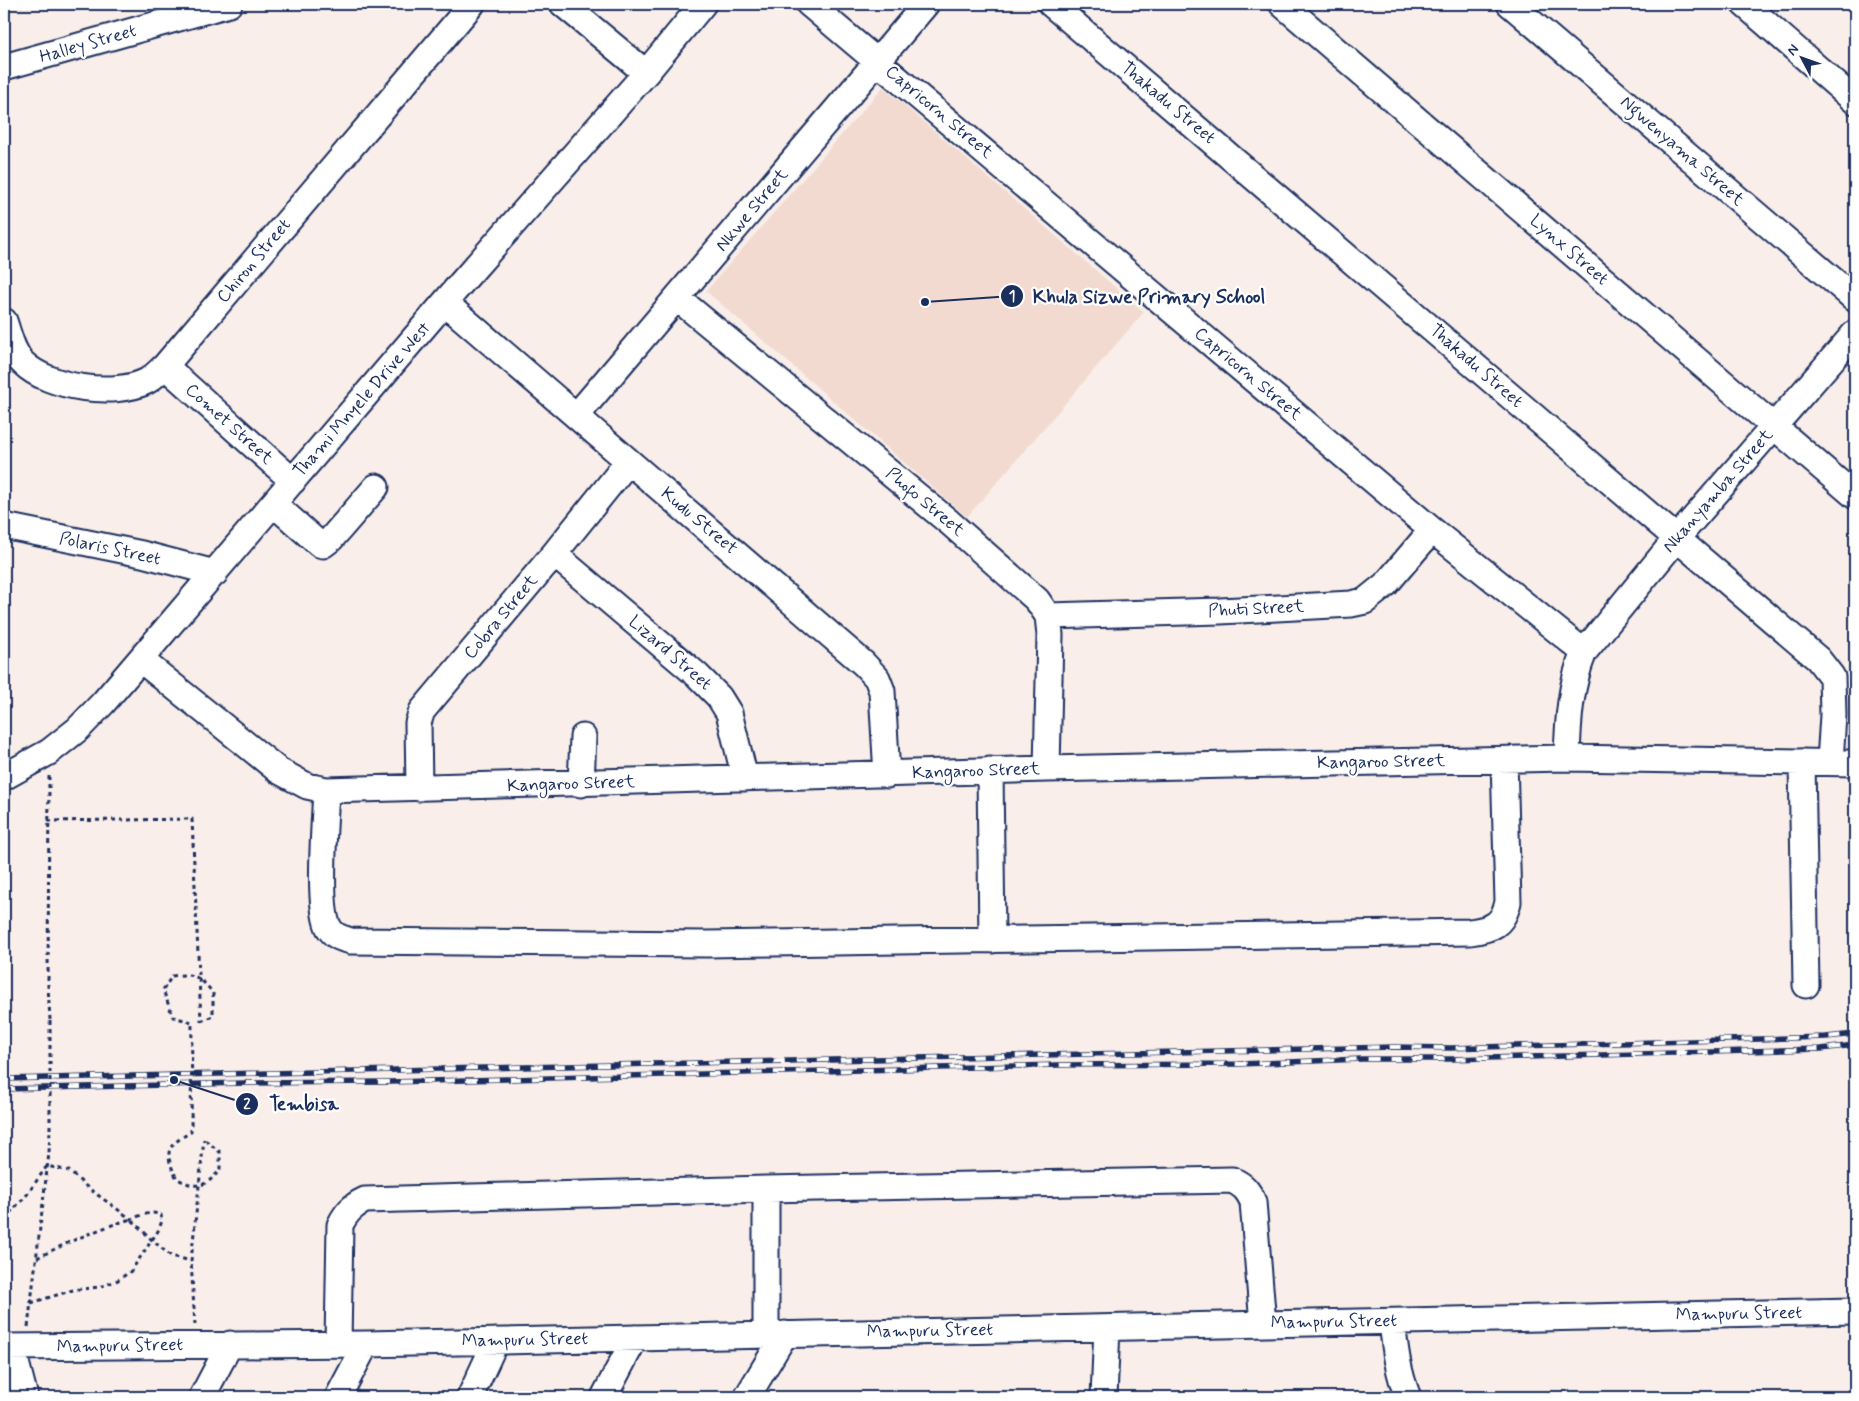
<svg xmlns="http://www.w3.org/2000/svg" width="1859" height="1401" viewBox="0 0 1859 1401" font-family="Mynerve,sans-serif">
	<rect width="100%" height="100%" fill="#f9eeea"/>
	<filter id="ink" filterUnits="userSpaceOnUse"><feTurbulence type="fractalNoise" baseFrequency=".02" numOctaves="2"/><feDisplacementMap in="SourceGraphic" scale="10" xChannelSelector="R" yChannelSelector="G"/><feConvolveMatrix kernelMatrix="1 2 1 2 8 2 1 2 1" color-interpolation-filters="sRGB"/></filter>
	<g filter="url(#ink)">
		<path fill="#f2dad1" d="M883 87 1144 312 967 517 706 291Z"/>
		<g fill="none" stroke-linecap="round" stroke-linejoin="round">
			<defs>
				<path id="minor" d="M563 4 646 73
					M809 4 1432 530 1584 652
					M1051 4 1818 659 1832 677 1833 715 1830 762
					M1282 4 1855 496
					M1510 4 1855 299
					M1744 4 1855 101
					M4 67 229 4
					M677 298 949 522 1037 600 1048 616 1050 635 1047 769
					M445 303 864 664 877 678 882 691 887 775
					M4 321C9 335 12 352 23 363 48 388 116 397 147 381 154 377 159 371 165 366L472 4
					M165 366 293 481
					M577 415 926 4
					M274 504 319 544 323 545 331 539 376 487
					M4 526 142 554 215 573
					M554 554 697 675 719 697 729 713 745 778
					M1048 616 1220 611 1351 604 1365 601 1386 584 1432 530
					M141 660 279 771 307 786 326 790 1047 769 1567 758 1855 763
					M1567 758C1568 721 1570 686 1584 652L1676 539 1855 333
					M1802 762 1806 985
					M990 770 992 940
					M4 777 49 752 78 729 103 703 463 281 646 73 703 4
					M581 784 583 737
					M419 788 418 723 422 711 554 554 628 462
					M326 790C325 817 317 908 329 928 335 937 341 938 351 941L707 944 1470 932C1492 929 1503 925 1508 902L1504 760
					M1392 1322C1395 1348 1398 1373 1408 1397
					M766 1335V1189
					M338 1344 340 1225C346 1213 352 1206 365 1200L766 1189 1232 1180C1243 1185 1248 1190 1253 1202L1263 1324
					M4 1347 366 1344 1855 1311
					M12 1347 25 1397
					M202 1397 230 1344
					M338 1397 366 1344
					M470 1397 496 1341
					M604 1397 635 1338
					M747 1397 785 1334
					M1104 1397 1107 1328"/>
			</defs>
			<use href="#minor" stroke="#1b2f5e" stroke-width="29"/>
			<path stroke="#1b2f5e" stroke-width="3" stroke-dasharray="4 4" stroke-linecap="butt" d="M49 776 48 986 50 1020
				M48 821 192 819 201 1021
				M4 1219 26 1196 47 1166 69 1171 88 1188 131 1219C140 1216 152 1210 161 1215L162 1221 158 1231 131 1271 118 1280 100 1287 73 1290 31 1303
				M37 1258C68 1242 97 1229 131 1219L152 1240 171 1256 191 1261
				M195 1325 191 1261 204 1139
				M28 1327 49 1153 50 1129"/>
			<use href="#minor" stroke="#fff" stroke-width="25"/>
			<defs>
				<path id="rail" d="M4 1079 1394 1047 1450 1048 1826 1037 1855 1034
					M4 1089 245 1083 390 1082 1058 1065 1239 1064 1362 1059H1451L1821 1049 1855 1045"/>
			</defs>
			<use href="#rail" stroke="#1b2f5e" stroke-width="5.5"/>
			<use href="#rail" stroke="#fff" stroke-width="4" stroke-dasharray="11" stroke-linecap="butt"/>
			<path stroke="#1b2f5e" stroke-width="3" stroke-dasharray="4 4" stroke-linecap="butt" d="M201 1021 213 1016V993C199 976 195 973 172 976L163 990 173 1017 192 1022 191 1132C165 1147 164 1152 177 1179 199 1189 204 1188 220 1170V1152L204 1139
				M50 1129V1020"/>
		</g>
	</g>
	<g text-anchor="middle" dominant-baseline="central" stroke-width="4.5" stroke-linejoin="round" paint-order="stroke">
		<g font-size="18" fill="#1b2f5e" stroke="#fff">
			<text transform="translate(88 44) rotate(-16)">Halley Street</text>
			<text transform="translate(1168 103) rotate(40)">Thakadu Street</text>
			<text transform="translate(939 112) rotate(40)">Capricorn Street</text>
			<text transform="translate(1682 151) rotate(41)">Ngwenyama Street</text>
			<text transform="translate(752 210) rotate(-50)">Nkwe Street</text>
			<text transform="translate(1569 250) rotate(41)">Lynx Street</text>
			<text transform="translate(254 261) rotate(-50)">Chiron Street</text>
			<text transform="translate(1476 366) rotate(41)">Thakadu Street</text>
			<text transform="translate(1248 374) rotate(40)">Capricorn Street</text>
			<text transform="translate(362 400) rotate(-49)">Thami Mnyele Drive West</text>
			<text transform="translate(229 424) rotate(42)">Comet Street</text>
			<text transform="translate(1718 491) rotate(-49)">Nkanyamba Street</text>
			<text transform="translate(925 502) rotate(40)">Phofo Street</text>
			<text transform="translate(699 521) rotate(40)">Kudu Street</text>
			<text transform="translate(110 549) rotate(12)">Polaris Street</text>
			<text transform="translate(1256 609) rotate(-3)">Phuti Street</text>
			<text transform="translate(501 617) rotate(-50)">Cobra Street</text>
			<text transform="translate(670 653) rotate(41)">Lizard Street</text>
			<text transform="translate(1381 762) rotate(-1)">Kangaroo Street</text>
			<text transform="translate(976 771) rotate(-2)">Kangaroo Street</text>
			<text transform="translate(571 784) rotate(-2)">Kangaroo Street</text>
			<text transform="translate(1739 1314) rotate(-1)">Mampuru Street</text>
			<text transform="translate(1334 1322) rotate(-1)">Mampuru Street</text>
			<text transform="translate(930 1331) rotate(-1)">Mampuru Street</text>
			<text transform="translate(525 1340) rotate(-1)">Mampuru Street</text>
			<text transform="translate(120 1346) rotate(-1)">Mampuru Street</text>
		</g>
	</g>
	<path fill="none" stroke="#1b2f5e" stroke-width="2" d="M925 302L1012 296M174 1080L247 1104"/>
	<g fill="#1b2f5e" stroke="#fff" stroke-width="2">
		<circle cx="925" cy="302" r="5"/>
		<circle cx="174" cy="1080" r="5"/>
		<circle cx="1012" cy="296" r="12"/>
		<circle cx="247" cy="1104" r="12"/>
	</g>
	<g font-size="15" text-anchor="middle" font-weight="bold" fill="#fff">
		<text x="1012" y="301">1</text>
		<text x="247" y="1109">2</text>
	</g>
	<g font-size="19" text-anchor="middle" font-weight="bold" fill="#1b2f5e" stroke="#fff" stroke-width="4.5" stroke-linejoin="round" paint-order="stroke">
		<text x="1149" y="303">Khula Sizwe Primary School</text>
		<text x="304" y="1110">Tembisa</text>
	</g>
	<rect width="1859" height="1401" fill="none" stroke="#fff" stroke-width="20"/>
	<rect x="10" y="10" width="1839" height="1381" fill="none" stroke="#1b2f5e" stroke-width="2" filter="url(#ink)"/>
	<g transform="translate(1802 58) rotate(311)" stroke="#ffffff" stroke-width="4" paint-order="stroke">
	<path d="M0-4L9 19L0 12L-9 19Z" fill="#1b2f5e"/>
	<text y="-8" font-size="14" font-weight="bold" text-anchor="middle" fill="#1b2f5e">N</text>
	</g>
</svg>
